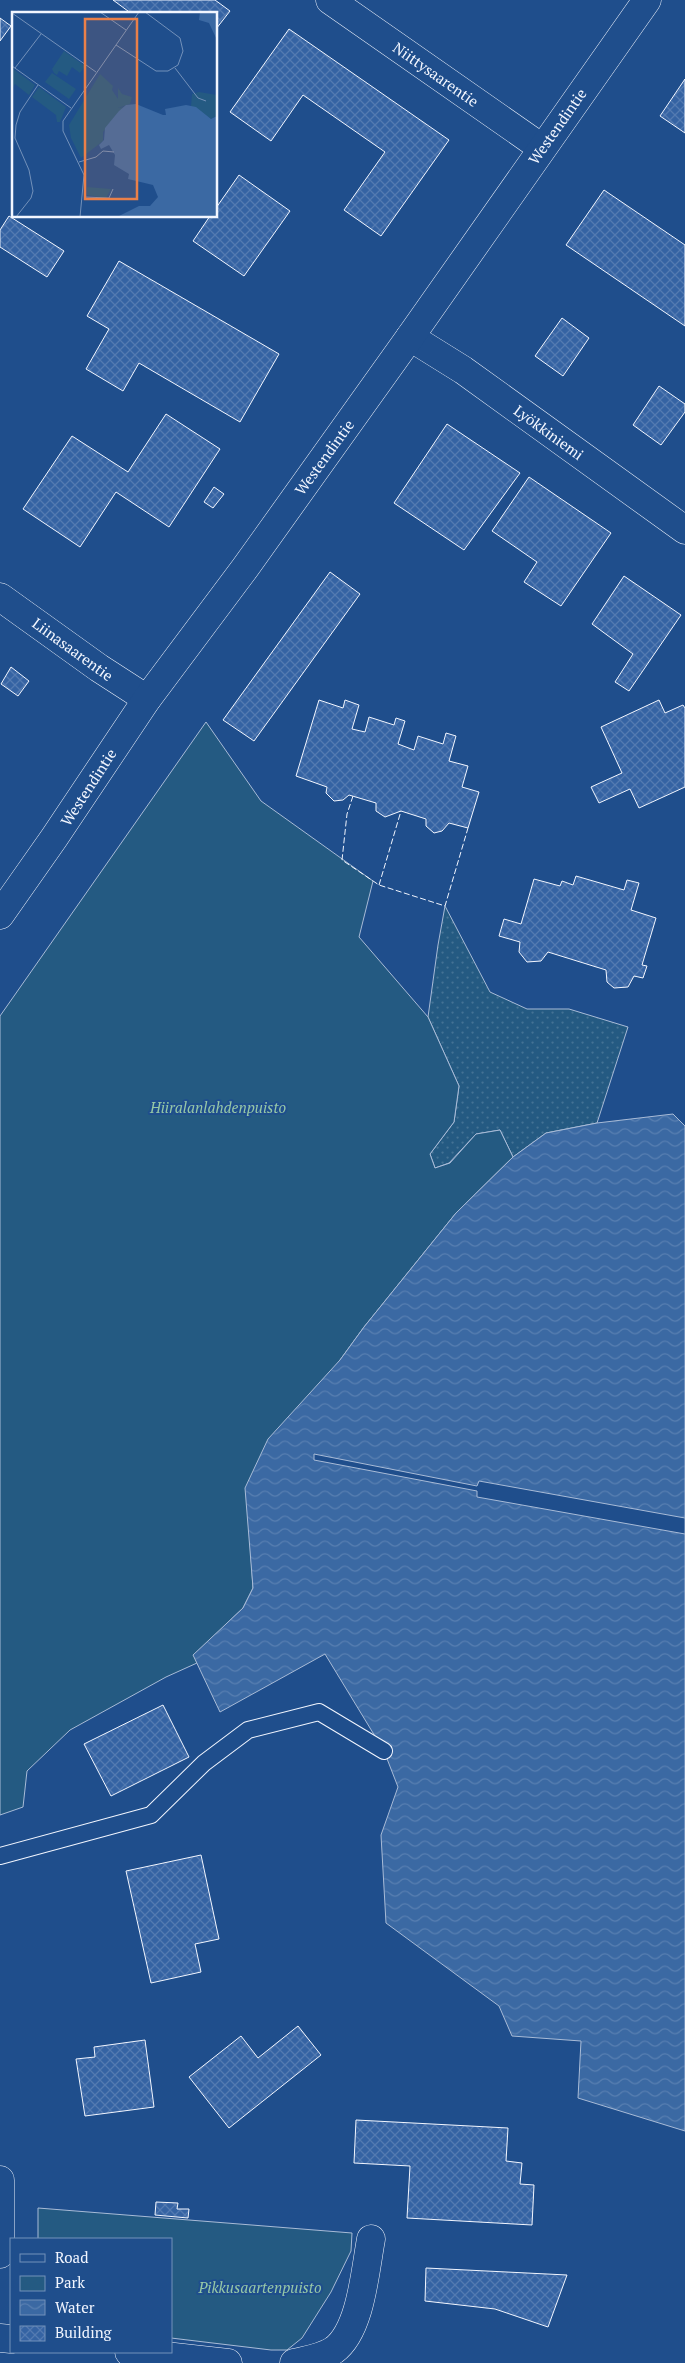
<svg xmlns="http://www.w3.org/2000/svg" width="685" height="2363" viewBox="0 0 685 2363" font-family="'PT Serif',serif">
	<defs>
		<pattern id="grass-dots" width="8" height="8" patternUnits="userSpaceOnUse" patternTransform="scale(1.25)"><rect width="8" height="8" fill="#245a82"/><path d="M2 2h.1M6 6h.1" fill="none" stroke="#447295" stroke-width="1.8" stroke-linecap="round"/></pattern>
		<pattern id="water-waves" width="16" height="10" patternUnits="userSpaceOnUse" patternTransform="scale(1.25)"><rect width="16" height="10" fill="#3b69a3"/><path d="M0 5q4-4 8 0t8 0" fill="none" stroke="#587fb1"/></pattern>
		<pattern id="building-cross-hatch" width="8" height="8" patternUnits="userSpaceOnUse" patternTransform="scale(1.25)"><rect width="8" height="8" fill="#3563a3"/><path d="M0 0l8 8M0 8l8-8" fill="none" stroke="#537ab1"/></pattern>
	</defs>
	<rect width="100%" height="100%" fill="#1f4e8c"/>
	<path fill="url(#grass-dots)" stroke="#a8bbd7" d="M445 906 490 992 527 1009H569L628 1027 597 1123 546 1133 513 1157 500 1130 476 1134 449 1163 435 1168 430 1154 454 1122 459 1086 428 1017 438 945Z"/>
	<path fill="#245a82" stroke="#a8bbd7" d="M206 722 261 801 373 881 359 937 428 1017 459 1086 454 1122 430 1154 435 1168 450 1163 476 1134 500 1130 513 1157 456 1213 364 1327 340 1360 250 1541 253 1588 243 1608 194 1655 197 1663 166 1677 70 1730 27 1771 23 1807 0 1815V1016Z
		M38 2208 352 2233 351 2251 331 2292 302 2338 287 2350H271L171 2338V2239H38Z"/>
	<path fill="url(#water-waves)" stroke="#a8bbd7" d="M673 1114 685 1126V2131L578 2098 581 2041 512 2036 499 2006 386 1923 381 1835 398 1787 384 1751 325 1654 220 1712 193 1655 243 1608 253 1588 245 1488 268 1439 340 1360 364 1327 456 1213 513 1157 546 1133 597 1123Z"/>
	<path fill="#1f4e8c" stroke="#a8bbd7" d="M314 1454 477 1486 479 1481 685 1518V1534L477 1497V1491L314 1460Z"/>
	<path fill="url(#building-cross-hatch)" stroke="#f2f6ff" d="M113 0H215L230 11 216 29V14H132Z
		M0 18 11 26 0 41Z
		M289 29 449 140 381 236 344 210 385 152 303 95 271 141 230 112Z
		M685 79V133L660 116Z
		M239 175 290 211 244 276 193 241 210 216H216V208Z
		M604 190 685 245V326L566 245Z
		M9 216 64 251 47 277 0 247V230Z
		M119 261 279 354 240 422 139 363 123 391 86 369 109 329 87 316Z
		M562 318 589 338 563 376 535 356Z
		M659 386 685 404V412L661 445 633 425Z
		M166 414 220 449 169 527 116 492 80 547 23 509 72 436 128 472Z
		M447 424 520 473 464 550 394 503Z
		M529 477 611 533 561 606 524 582 537 562 492 531Z
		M214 487 224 494 213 508 204 502Z
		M330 572 360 594 254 741 223 720Z
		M624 576 681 615 629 691 615 682 633 654 592 624Z
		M11 667 29 681 18 696 1 684Z
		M319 700 343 708 345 700 359 705 352 729 365 732 369 717 394 725 396 718 405 721 398 744 414 750 418 736 443 744 446 733 456 736 449 761 468 766 462 787 479 792 468 828 449 823 442 831 434 833 426 826V819L401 811 385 817 376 811V803L349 795 343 800 334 801 326 793 327 787 296 776Z
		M659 700 665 713 683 705 685 708V787L639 808 630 789 599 803 591 787 622 773 601 727Z
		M576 876 624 890 627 880 639 883 631 910 656 918 642 965 647 966 643 978 634 976 628 987 614 988 607 982 606 970 548 952 541 961 527 962 519 952 520 942 499 936 504 919 521 924 534 879 560 886 562 881 573 885Z
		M163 1705 189 1757 111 1796 84 1744Z
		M201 1855 219 1939 195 1944 201 1972 151 1983 126 1871Z
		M298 2026 321 2055 229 2128 189 2077 241 2036 258 2058Z
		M145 2040 154 2107 85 2116 76 2059 95 2057 94 2047Z
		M356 2120 508 2128 506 2161 522 2163 520 2184 534 2185 532 2225 407 2218 410 2166 354 2163Z
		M156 2202 178 2203 177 2209H189L188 2218 155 2215Z
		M426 2268 567 2275 548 2327 495 2309 425 2301Z"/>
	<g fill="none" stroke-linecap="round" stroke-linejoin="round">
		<defs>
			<path id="service" d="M0 1856 151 1815 204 1763 248 1730 319 1712 384 1751"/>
			<path id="minor" d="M330 0 542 148
				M410 337 463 370 685 530
				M0 597 99 668 147 699
				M0 2338 11 2339
				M129 2352 228 2363
				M294 2363C307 2360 322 2358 334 2350 361 2330 365 2271 371 2239"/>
			<path id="tertiary" d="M0 915 54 838 147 699 245 568 410 337 647 0
				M0 2180V2254"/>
		</defs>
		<use href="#service" stroke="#f2f6ff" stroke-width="18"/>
		<use href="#minor" stroke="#f2f6ff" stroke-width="29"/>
		<use href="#tertiary" stroke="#f2f6ff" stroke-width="29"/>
		<use href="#service" stroke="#1f4e8c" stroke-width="16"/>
		<use href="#minor" stroke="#1f4e8c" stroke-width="28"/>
		<use href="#tertiary" stroke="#1f4e8c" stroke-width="28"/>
		<path stroke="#f2f6ff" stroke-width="1" stroke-dasharray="6 2.5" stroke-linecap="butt" d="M353 796 347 814 342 860 379 885 445 906 468 828
			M379 885 401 811"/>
	</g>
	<g text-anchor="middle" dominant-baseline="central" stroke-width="4" stroke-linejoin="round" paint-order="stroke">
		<g font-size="15" fill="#f2f6ff" stroke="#1f4e8c">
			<text transform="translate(436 74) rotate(35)">Niittysaarentie</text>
			<text transform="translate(557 126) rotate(-55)">Westendintie</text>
			<text transform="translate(549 432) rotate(36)">Lyökkiniemi</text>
			<text transform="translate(324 457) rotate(-54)">Westendintie</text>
			<text transform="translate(73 649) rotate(36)">Liinasaarentie</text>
			<text transform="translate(88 787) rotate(-57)">Westendintie</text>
		</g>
		<g font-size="15" font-style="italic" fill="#97c8a6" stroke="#1f4e8c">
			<text x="218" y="1107">Hiiralanlahdenpuisto</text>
			<text x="260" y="2287">Pikkusaartenpuisto</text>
		</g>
	</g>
	<g transform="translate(12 12)">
		<rect width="205" height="205" fill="#1f4e8c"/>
		<path d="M106 76 110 82 120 85 118 92 106 96Z" fill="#245a82"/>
		<path d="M52 39 73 54 68 61 60 55 55 64 47 59 45 63 42 61 40 57Z" fill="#245a82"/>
		<path d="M0 56 23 73 17 83 3 72 0 77ZM40 61 64 77 57 87 33 70ZM88 62 101 74 100 78 108 90 106 96 112 95 91 120V129L69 146 59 126 57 113ZM27 75 54 95 48 110H45L44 103 20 85ZM187 80 205 83V104L199 107 179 94 180 82ZM75 175 99 177 94 186 75 183Z" fill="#245a82"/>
		<path d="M188 0H205V28L197 11 187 8ZM124 92 151 103H154L153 97 174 93 184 95 199 107 205 104V205H105L127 194H138L146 185 141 173 116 167 117 162 102 153 103 143 97 133 89 137 87 133 92 128 93 116 107 99 114 93Z" fill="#3b69a3"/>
		<path fill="none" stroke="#7391ba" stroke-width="1" d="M88 0 114 18M0 1 84 60M104 33 144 59H156L166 53 171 39 168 26 133 0M0 54 59 96M3 56 29 22M163 56 186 86 194 89M67 150 84 145 91 139 102 140M72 185 97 186 101 177M4 205 19 186 21 179 17 158 3 126 4 113 8 100 26 73M68 205 72 163 51 119V109L127 0"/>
		<path fill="#ea8049" fill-opacity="0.15" stroke="#ea8049" stroke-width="2.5" d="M73 7H125V187H73Z"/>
		<rect width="205" height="205" fill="none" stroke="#f2f6ff" stroke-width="2.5"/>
	</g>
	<rect x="10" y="2238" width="162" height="115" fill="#1f4e8c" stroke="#7391ba"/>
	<rect x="20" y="2254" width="25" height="8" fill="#1f4e8c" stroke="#7391ba"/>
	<text x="55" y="2263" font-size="15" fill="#f2f6ff">Road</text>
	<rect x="20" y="2276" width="25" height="15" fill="#245a82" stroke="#7391ba"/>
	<text x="55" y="2288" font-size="15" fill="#f2f6ff">Park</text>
	<rect x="20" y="2300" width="25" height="15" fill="url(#water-waves)" stroke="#7391ba"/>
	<text x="55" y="2313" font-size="15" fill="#f2f6ff">Water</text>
	<rect x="20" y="2326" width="25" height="15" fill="url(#building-cross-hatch)" stroke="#7391ba"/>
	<text x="55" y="2338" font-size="15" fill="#f2f6ff">Building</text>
</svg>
